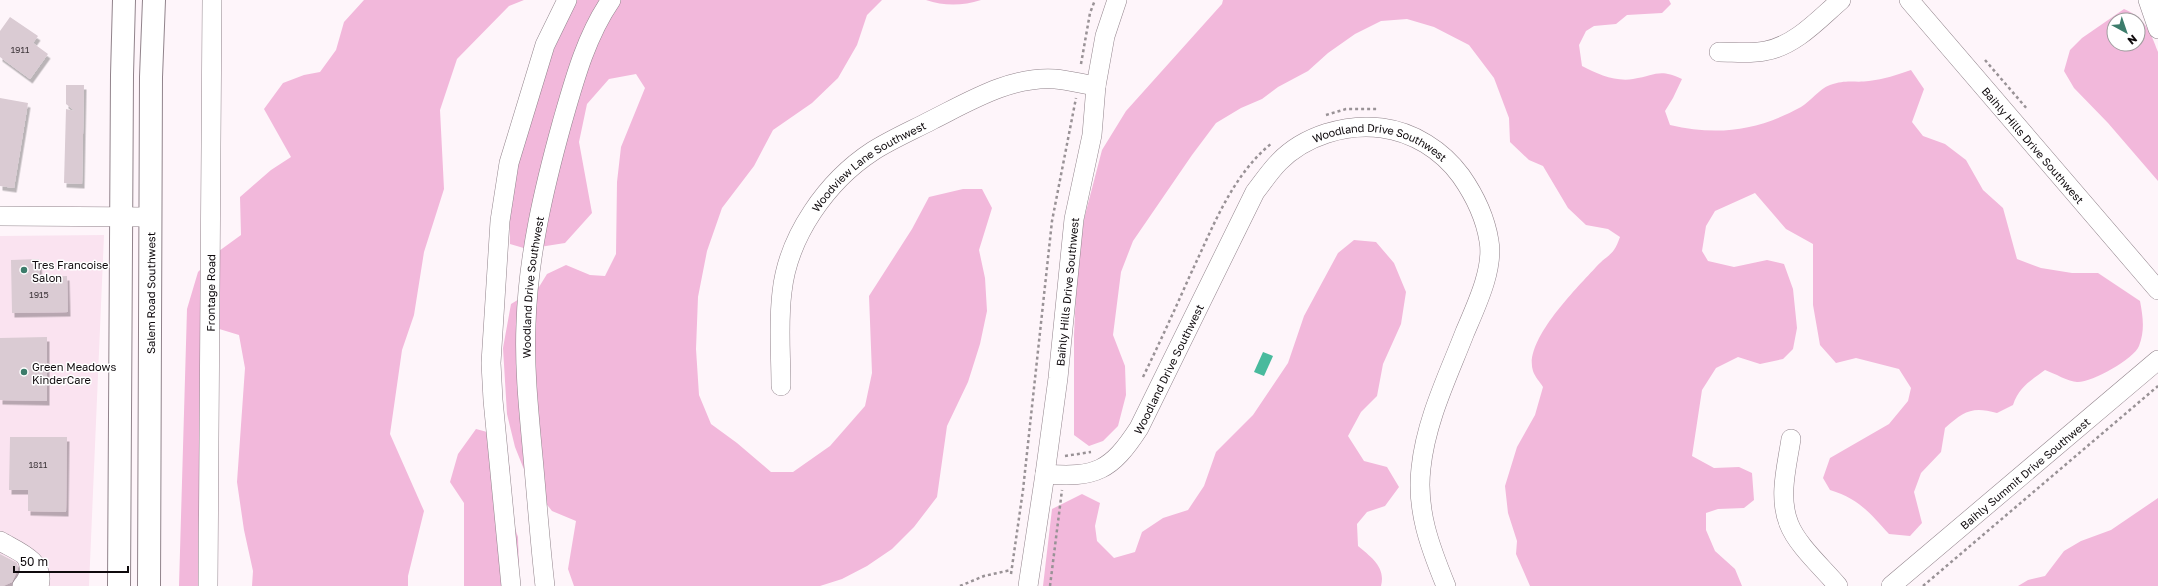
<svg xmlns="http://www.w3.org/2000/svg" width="2158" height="586" viewBox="0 0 2158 586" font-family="'Golos Text',sans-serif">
	<defs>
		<filter id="shadow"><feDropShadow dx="2.5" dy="4.5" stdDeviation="0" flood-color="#0004"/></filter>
	</defs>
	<rect width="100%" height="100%" fill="#fef5fa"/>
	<path fill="#fae3f0" d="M104 235 89 586H0V236Z"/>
	<path fill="#f2b8db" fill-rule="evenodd" d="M364 0H524L509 6 457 59 440 110 444 189 424 252 414 315 402 350 390 434 424 511 408 576V586H252L253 571 244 530 237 482 245 368 239 335 216 328C207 414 195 499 199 586H179L187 309 198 272 219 251 241 235 240 197 271 170 291 157 264 109 283 83 304 75 320 72 336 50 344 22Z
		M576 0H882L867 15 857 45 838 78 812 103 773 130 754 166 722 208 707 251 698 297 696 349 699 395 711 424 737 443 771 472H793L830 446 865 406 872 373 869 296 912 229 929 197 963 189H982L992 208 979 250 985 278 987 311 980 344 968 382 947 426 937 497 914 527 892 549 867 566 842 579 820 586H574L568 569 576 521 552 511 529 482 515 447 507 414 503 348 511 304 539 287 547 274 566 265 590 275 605 276 616 254 617 182 621 147 645 88 636 74 609 79 587 104 579 142 592 213 565 243 527 249 510 244C510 231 509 217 510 205 520 136 545 63 576 0Z
		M926 0H981C962 6 944 6 926 0Z
		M1223 0H1669L1671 4 1662 13 1627 15 1616 24 1594 26 1586 31 1579 45 1582 66C1597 74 1616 82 1633 79 1656 76 1658 68 1682 79L1673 98 1665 111 1670 125C1718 136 1757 131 1801 107 1811 101 1819 89 1830 85 1847 79 1854 83 1869 81 1884 79 1897 75 1911 70L1924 89 1912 122 1923 136 1945 144 1966 160 1983 190 2003 208 2017 259 2041 268 2072 273H2098L2140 301C2143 317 2145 330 2139 346 2134 359 2091 383 2077 382 2069 382 2054 373 2045 370 2030 381 2019 387 2013 405L1997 413C1972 406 1964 411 1945 428L1941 452 1921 473 1914 492 1922 523 1910 536 1889 534C1869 512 1859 499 1830 490L1823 478 1830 458 1889 424 1908 401 1911 388 1899 369 1856 358 1836 363 1820 345 1813 305V244L1786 229 1755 193 1715 211 1706 226 1702 251 1708 261 1734 267 1767 260 1784 264 1793 289 1797 328 1793 349 1783 359 1760 364 1738 357 1716 368 1702 390 1692 456 1714 468 1739 467 1752 473 1754 500 1744 508 1718 509 1706 513V530L1715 551 1735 569 1742 586H1530L1516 554 1517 541 1508 513 1505 486 1517 447 1535 415 1543 387C1540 382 1535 377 1533 371 1523 341 1577 288 1596 267 1609 253 1613 257 1620 237L1608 229 1586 225 1568 208 1543 166 1529 160 1510 142 1509 118 1494 78 1469 45 1434 27 1407 19 1381 21 1355 34 1328 53 1308 71 1278 87 1262 99 1241 108 1216 123 1192 155 1133 241 1121 272 1113 335 1125 366 1126 395 1118 426 1103 441 1089 446 1074 435V335L1077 270 1084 219 1102 150 1126 111 1222 4Z
		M2124 9C2145 18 2150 31 2158 52V181L2108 123 2074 88 2064 71 2070 50 2082 38ZM2114 20H2138V44H2114Z
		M1354 240 1376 242 1394 263 1406 292 1401 324 1383 364 1377 396 1361 412 1348 436 1364 461 1387 467 1399 487 1385 506 1367 512 1357 524 1358 546C1371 557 1386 567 1381 586H1043L1052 509 1082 494 1100 503 1095 526 1097 541 1114 558 1135 552 1142 532 1163 518 1188 510 1204 486 1216 452 1253 415 1288 363 1304 316 1338 253Z
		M476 429 502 436 510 469V514L518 537 519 571 514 586H464V503L450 482 458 454Z
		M2158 498V586H2018L2028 580 2045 576 2064 551 2081 541 2111 530Z"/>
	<path fill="#49ba9d" d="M1263 352 1273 356 1264 376 1254 372Z"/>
	<path fill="#dacbd3" filter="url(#shadow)" d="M10 17 38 36 33 43 48 54 30 79 0 57V31Z
		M66 85H84L82 184 64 183 66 109 75 111 66 104Z
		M0 98 28 103 14 188 0 186Z
		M39 259 40 277 67 276 68 312 12 313 11 260Z
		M47 337V401L0 400V338Z
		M10 437H67L66 512 28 511V490H9Z
		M0 554 17 563 18 569 12 582 3 586H0Z"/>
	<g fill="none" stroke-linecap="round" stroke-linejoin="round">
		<defs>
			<g id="minor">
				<path id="s1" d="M1909 0 2158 290"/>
				<path d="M2148 0 2158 29"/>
				<path d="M1719 52C1734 52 1751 54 1765 51 1795 46 1819 19 1841 0"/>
				<path d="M0 216 151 217"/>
				<path id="s2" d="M781 386C781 355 778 323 782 292 788 236 827 181 873 151 892 139 913 130 932 120 970 101 1011 76 1055 79 1068 80 1083 84 1096 86"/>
				<path d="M1791 439C1787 466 1778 497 1789 524 1797 545 1823 568 1838 586"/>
				<path id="s3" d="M1045 474C1096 478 1111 471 1139 428L1255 192C1263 182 1270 171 1279 162 1304 136 1346 123 1382 128 1413 132 1442 150 1461 176 1475 196 1485 216 1489 241 1494 269 1476 306 1465 332 1448 376 1426 420 1421 468 1416 510 1430 547 1446 586"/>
				<path d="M0 541C17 551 46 561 39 586"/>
				<path d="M22 586C30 577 32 567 26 557"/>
				<path id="s4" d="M208 586 212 0"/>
				<path d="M511 586 493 400 491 363 500 221 509 163 545 45 567 0"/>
				<path id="s5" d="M545 586C540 543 537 500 533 457 529 413 524 368 526 324 528 256 544 188 562 123 574 81 586 36 611 0"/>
				<path id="s6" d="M1028 586 1045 474 1058 378 1074 219 1092 135 1096 86 1105 36 1117 0"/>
				<path id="s7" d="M1891 586 2158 360"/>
			</g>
			<g id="major">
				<path d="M119 586 122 75 124 0"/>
				<path id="s8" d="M149 586 151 77 154 0"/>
			</g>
		</defs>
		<use href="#minor" stroke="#91838b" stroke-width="20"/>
		<use href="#major" stroke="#91838b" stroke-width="24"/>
		<path stroke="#999296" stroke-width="2.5" stroke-dasharray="3 3" stroke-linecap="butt" d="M1985 60 2028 110
			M1081 64 1090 13 1095 0
			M1326 115 1346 109H1378
			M1143 377C1160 342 1176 307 1192 271 1213 227 1232 175 1272 143
			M1065 456 1091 452
			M1011 574 1023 490 1052 221 1076 98
			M960 586 984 576 1011 570
			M1050 586 1062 490
			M1923 586 2158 386"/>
		<use href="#minor" stroke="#fff" stroke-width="19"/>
		<use href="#major" stroke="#fff" stroke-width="22"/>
	</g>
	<g fill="#3c7c6b" stroke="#fff" stroke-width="1.5">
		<circle cx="24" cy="270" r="4"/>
		<circle cx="24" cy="372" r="4"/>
	</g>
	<g text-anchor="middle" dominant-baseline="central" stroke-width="3" stroke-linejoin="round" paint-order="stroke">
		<g font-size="9" fill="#423a3e">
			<text x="20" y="49">1911</text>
			<text x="39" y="294">1915</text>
			<text x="38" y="464">1811</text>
		</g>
		<g font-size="11" fill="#0f0a0d" stroke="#fff">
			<text stroke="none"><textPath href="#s1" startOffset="191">Baihly Hills Drive Southwest</textPath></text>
			<text stroke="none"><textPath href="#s3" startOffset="527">Woodland Drive Southwest</textPath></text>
			<text stroke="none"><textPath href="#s2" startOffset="254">Woodview Lane Southwest</textPath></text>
			<text stroke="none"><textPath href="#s5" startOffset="300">Woodland Drive Southwest</textPath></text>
			<text stroke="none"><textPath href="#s6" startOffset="297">Baihly Hills Drive Southwest</textPath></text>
			<text stroke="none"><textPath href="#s8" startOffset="293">Salem Road Southwest</textPath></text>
			<text stroke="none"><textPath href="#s4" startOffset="293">Frontage Road</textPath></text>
			<text stroke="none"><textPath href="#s3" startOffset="179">Woodland Drive Southwest</textPath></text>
			<text stroke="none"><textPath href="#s7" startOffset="175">Baihly Summit Drive Southwest</textPath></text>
		</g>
		<g font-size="11" fill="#0f0a0d" stroke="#fff" text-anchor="start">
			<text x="32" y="264">Tres Francoise<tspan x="32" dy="13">Salon</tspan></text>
			<text x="32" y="366">Green Meadows<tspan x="32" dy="13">KinderCare</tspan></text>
		</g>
	</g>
	<g transform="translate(2126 32) rotate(140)"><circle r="19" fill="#ffffff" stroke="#9f9d9e"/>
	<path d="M0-3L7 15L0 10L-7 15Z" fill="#3c7c6b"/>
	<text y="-6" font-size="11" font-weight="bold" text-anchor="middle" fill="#0f0a0d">N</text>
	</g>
	<path d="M14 566v6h114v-6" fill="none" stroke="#0f0a0d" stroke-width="2"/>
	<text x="20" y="566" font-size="12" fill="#0f0a0d" stroke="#ffffff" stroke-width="3" paint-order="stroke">50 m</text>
</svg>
